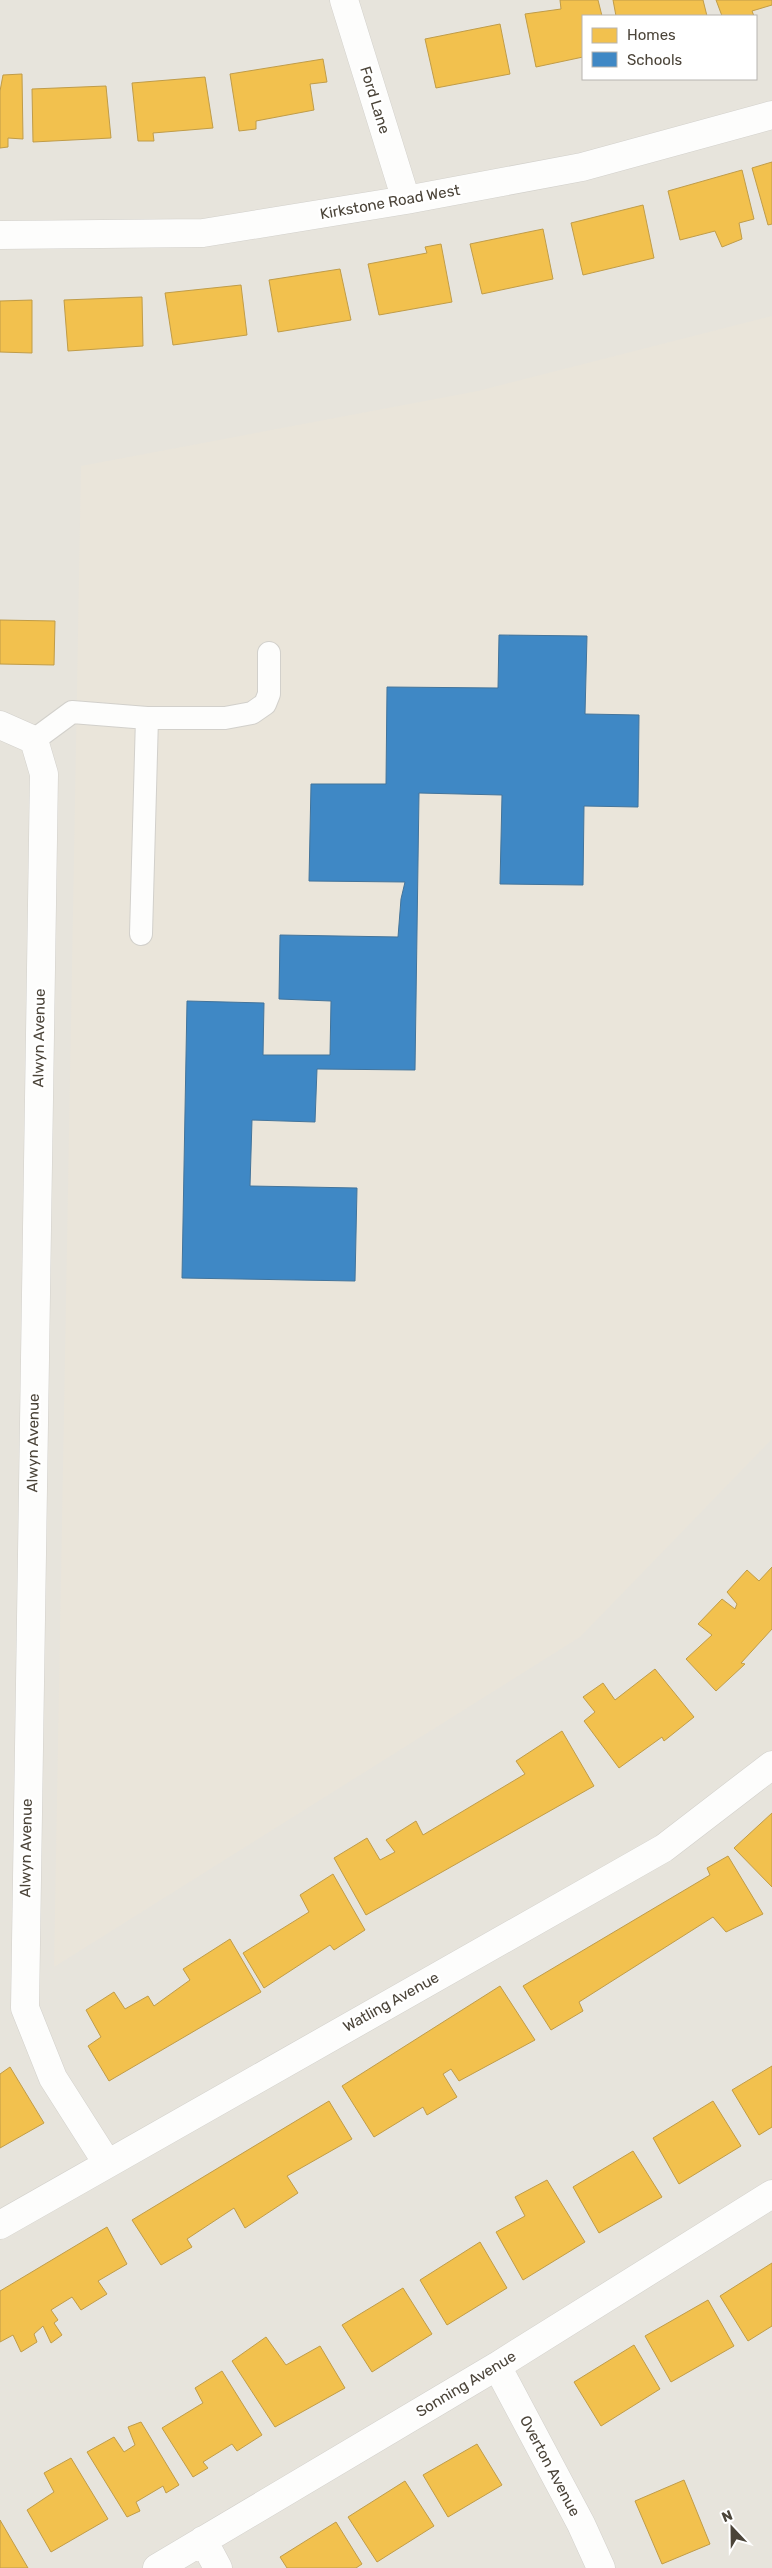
<svg xmlns="http://www.w3.org/2000/svg" width="772" height="2568" viewBox="0 0 772 2568" font-family="Rubik,sans-serif">
	<rect width="100%" height="100%" fill="#f4f2ee"/>
	<path fill="#e7e4dc" fill-rule="evenodd" d="M0 0H772V2568H0ZM583 16H756V79H583Z"/>
	<path fill="#eae5da" d="M772 316V1439L580 1637 54 1967 81 466 478 391Z"/>
	<path fill="#f2c14e" stroke="#c09c48" d="M560 0H598L602 16H583V57L536 67 525 14 561 9Z
		M613 0H703L707 16H616Z
		M716 0H772V5L752 11 754 16H722Z
		M500 24 510 74 436 88 425 39Z
		M323 59 327 82 310 84 314 110 256 121V129L239 131 230 74Z
		M22 74 23 139 8 138V147L0 148V91L3 75Z
		M205 77 213 128 153 133 154 141H138L132 83Z
		M106 86 111 138 33 142 32 89Z
		M772 162V224L768 225 752 168Z
		M742 170 754 219 739 223 742 239 722 247 715 231 680 240 668 191Z
		M643 205 654 258 583 275 571 223Z
		M543 229 553 279 482 294 470 244Z
		M441 244 452 302 379 315 368 264 427 253 425 247Z
		M340 269 351 320 278 332 269 280Z
		M241 285 247 335 173 345 165 293Z
		M142 297 143 346 68 351 64 300Z
		M32 300V353L0 352V301Z
		M0 620 55 621 54 665 0 664Z
		M772 1567V1629L741 1663 745 1664 716 1691 686 1659 712 1635 698 1624 722 1599 735 1609 737 1604 727 1592 747 1570 759 1581Z
		M655 1669 694 1717 664 1741 662 1737 619 1768 584 1721 595 1712 583 1697 603 1683 615 1700Z
		M562 1731 594 1786 366 1915 334 1858 367 1838 380 1860 395 1852 386 1840 416 1821 423 1835 525 1774 516 1761Z
		M772 1813V1887L734 1848Z
		M728 1856 763 1914 726 1932 713 1917 579 2002 583 2011 551 2030 523 1986 710 1875 707 1868Z
		M333 1874 365 1930 334 1950 330 1945 264 1988 243 1953 309 1912 300 1895Z
		M230 1939 261 1992 109 2081 88 2046 101 2037 86 2010 114 1992 125 2009 148 1996 154 2006 190 1980 183 1969Z
		M500 1986 535 2040 459 2081 451 2069 443 2074 457 2097 427 2115 423 2107 374 2137 342 2086Z
		M772 2066V2127L759 2135 732 2090Z
		M10 2067 44 2123 0 2148V2074Z
		M329 2101 352 2139 287 2176 298 2193 245 2228 234 2208 187 2239 192 2247 161 2265 132 2220Z
		M713 2101 741 2146 679 2184 653 2138Z
		M633 2151 662 2197 599 2233 573 2187Z
		M547 2180 585 2242 523 2280 496 2232 525 2216 515 2197Z
		M107 2227 127 2264 98 2281 107 2294 81 2310 72 2297 51 2310 58 2320 54 2323 62 2335 51 2343 43 2326 34 2334 37 2342 21 2352 13 2335 0 2342V2291Z
		M480 2242 507 2288 447 2325 420 2280Z
		M772 2263V2326L748 2341 720 2296Z
		M403 2288 432 2334 372 2372 342 2325Z
		M708 2300 734 2346 671 2382 645 2336Z
		M266 2337 286 2365 320 2346 345 2388 275 2427 232 2361Z
		M634 2345 660 2389 601 2426 574 2382Z
		M222 2371 262 2435 237 2451 232 2444 203 2462 208 2468 193 2477 162 2428 203 2403 195 2388Z
		M141 2422 179 2485 166 2493 163 2486 136 2502 140 2511 127 2517 87 2452 114 2437 124 2452 135 2445 128 2427Z
		M477 2444 502 2485 448 2517 423 2475Z
		M71 2458 108 2519 51 2552 27 2510 54 2492 44 2473Z
		M684 2480 710 2544 662 2564 635 2501Z
		M405 2481 434 2526 377 2562 348 2517Z
		M0 2520 28 2568H0Z
		M336 2522 362 2564 356 2568H287L280 2557Z"/>
	<path fill="#3f88c5" stroke="#43749b" d="M499 635 587 636 585 714 639 715 638 807 584 806 583 885 500 884 502 795 419 793 415 1070 317 1069 315 1122 252 1120 250 1186 357 1188 355 1281 182 1278 187 1001 264 1003 263 1055H330L331 1001 279 999 280 935 398 937 401 899 405 882 309 881 311 784H386L387 687 498 688Z"/>
	<g fill="none" stroke-linecap="round" stroke-linejoin="round">
		<defs>
			<path id="service" d="M34 740 72 712 147 718H225L252 713 265 704 269 694V653
				M141 934 147 718"/>
			<path id="minor" d="M344 0 406 200
				M0 235 203 233 406 200 582 167 772 115
				M0 725 34 740 44 774 25 2008 53 2078 107 2163
				M0 2225 664 1848 772 1765
				M497 2366 581 2524 601 2568
				M203 2540 218 2568
				M157 2568 497 2366 772 2194"/>
		</defs>
		<use href="#service" stroke="#d2d0cb" stroke-width="24"/>
		<use href="#minor" stroke="#d2d0cb" stroke-width="29"/>
		<use href="#service" stroke="#fdfdfc" stroke-width="22"/>
		<use href="#minor" stroke="#fdfdfc" stroke-width="28"/>
	</g>
	<g text-anchor="middle" dominant-baseline="central" stroke-width="5" stroke-linejoin="round" paint-order="stroke">
		<g font-size="15" fill="#4b4439" stroke="#fff">
			<text transform="translate(375 100) rotate(73)">Ford Lane</text>
			<text transform="translate(390 202) rotate(-10)">Kirkstone Road West</text>
			<text transform="translate(39 1038) rotate(-89)">Alwyn Avenue</text>
			<text transform="translate(33 1443) rotate(-89)">Alwyn Avenue</text>
			<text transform="translate(26 1848) rotate(-89)">Alwyn Avenue</text>
			<text transform="translate(391 2002) rotate(-29)">Watling Avenue</text>
			<text transform="translate(466 2384) rotate(-31)">Sonning Avenue</text>
			<text transform="translate(550 2466) rotate(62)">Overton Avenue</text>
		</g>
	</g>
	<rect x="582" y="15" width="175" height="65" fill="#ffffff" stroke="#b7b4b0"/>
	<rect x="592" y="28" width="25" height="15" fill="#f2c14e" stroke="#b7b4b0"/>
	<text x="627" y="40" font-size="15" fill="#4b4439">Homes</text>
	<rect x="592" y="52" width="25" height="15" fill="#3f88c5" stroke="#b7b4b0"/>
	<text x="627" y="65" font-size="15" fill="#4b4439">Schools</text>
	<g transform="translate(732 2528) rotate(338)" stroke="#ffffff" stroke-width="4" paint-order="stroke">
	<path d="M0-4L9 19L0 12L-9 19Z" fill="#4b4439"/>
	<text y="-8" font-size="14" font-weight="bold" text-anchor="middle" fill="#4b4439">N</text>
	</g>
</svg>
